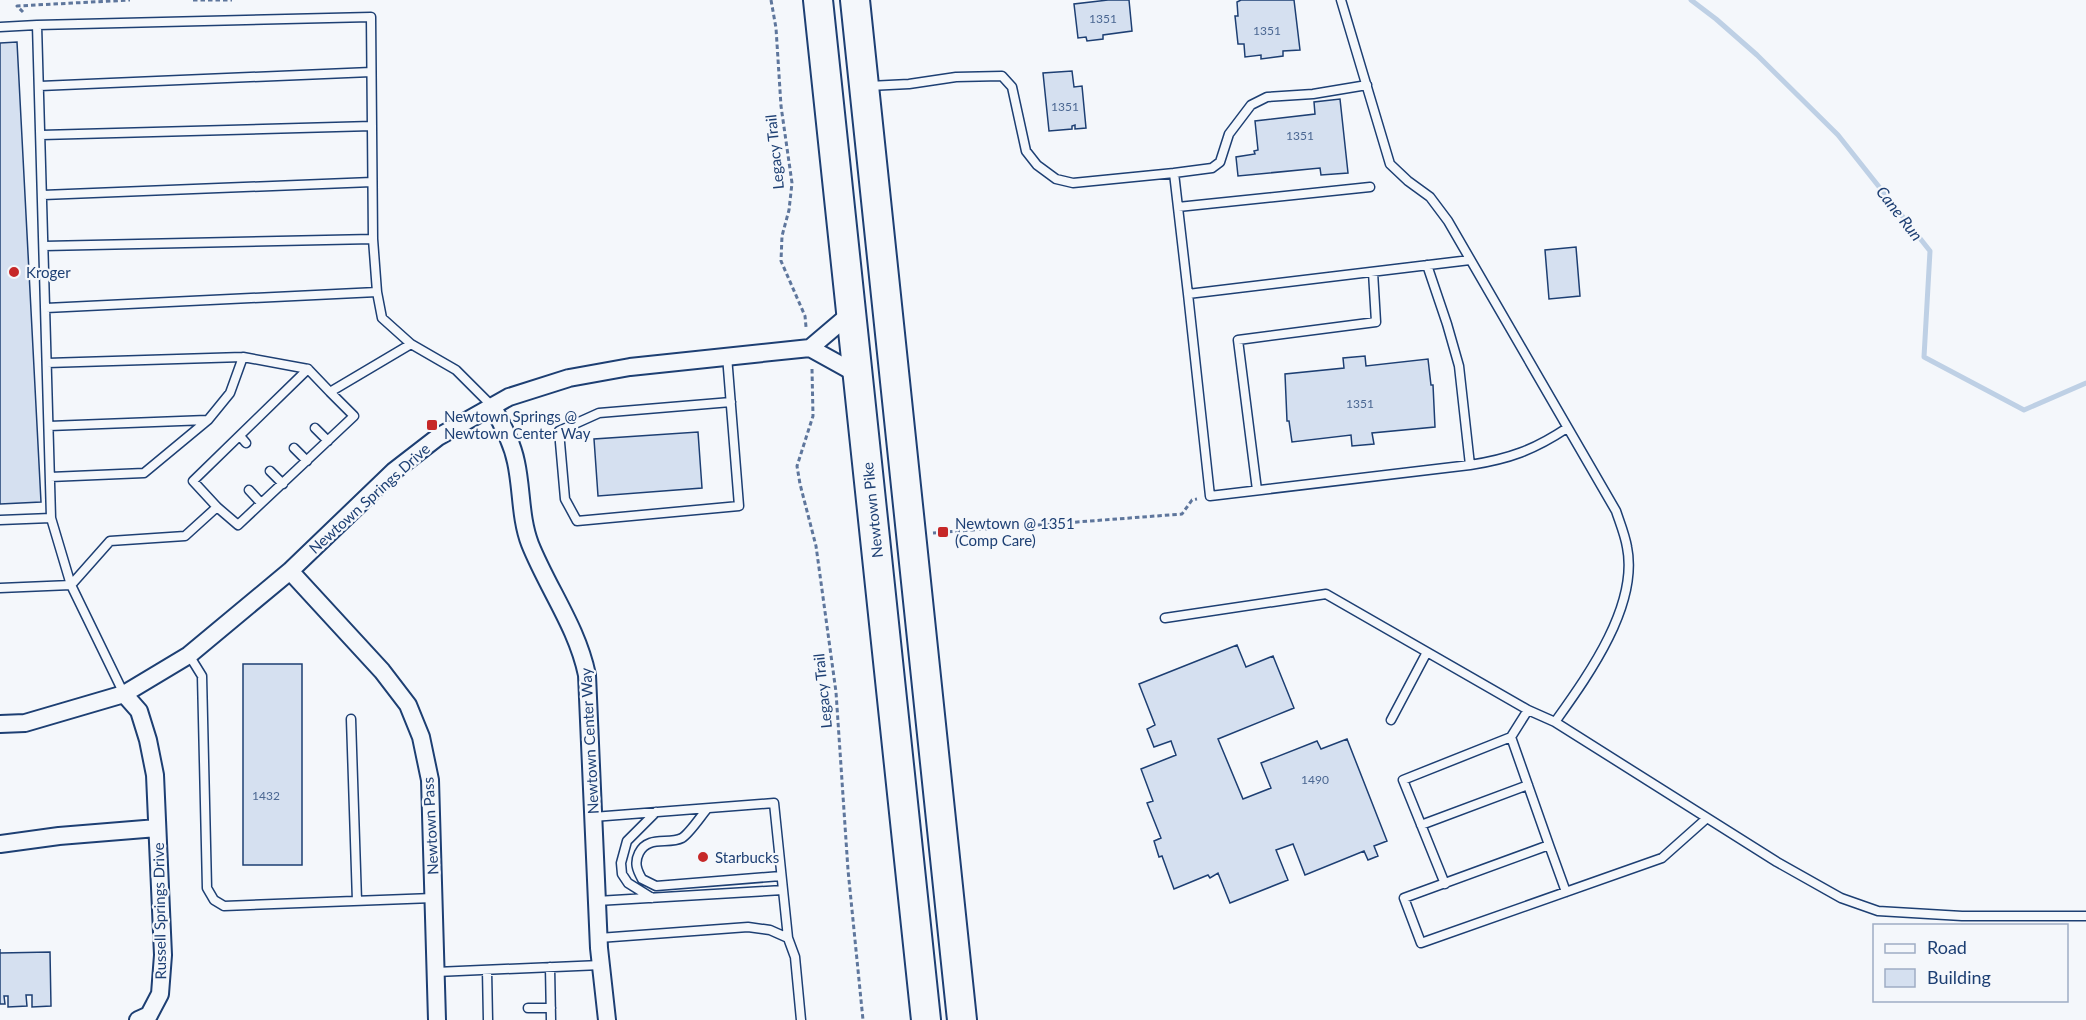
<svg xmlns="http://www.w3.org/2000/svg" width="2086" height="1020" viewBox="0 0 2086 1020" font-family="Lato,sans-serif">
	<rect width="100%" height="100%" fill="#f4f7fb"/>
	<g fill="none" stroke-linecap="round" stroke-linejoin="round">
		<path stroke="#bed0e5" stroke-width="5" d="M1691 0 1716 19 1757 55 1838 135 1930 251 1924 357 2024 410 2086 383"/>
	</g>
	<path fill="#d5e0f0" stroke="#1d3f73" stroke-width="1.5" d="M1108 0H1129L1132 31 1103 35V39L1087 41 1086 37 1078 38 1074 4Z
		M1241 0H1294L1300 50 1283 51V56L1261 59V55L1245 57 1244 44H1238L1235 16H1238L1237 2Z
		M17 42 41 502 0 504V43Z
		M1072 71 1074 87 1082 86 1086 128 1075 129V125L1072 126V129L1049 131 1043 73Z
		M1340 99 1348 173 1321 175 1320 168 1238 176 1236 157 1255 154 1254 151 1258 150 1255 121 1315 114 1314 102Z
		M1576 247 1580 296 1549 299 1545 250Z
		M1365 356 1366 366 1428 359 1431 385H1433L1435 427 1372 433 1374 444 1352 446 1351 435 1292 442 1289 421H1287L1285 374 1344 368 1343 358Z
		M698 432 702 488 598 496 594 439Z
		M1237 645 1246 667 1273 656 1294 708 1218 739 1243 799 1271 788 1261 763 1317 741 1321 749 1347 739 1387 841 1374 846 1378 856 1368 860 1364 851 1305 875 1293 844 1276 850 1288 880 1230 903 1218 873 1210 878 1208 875 1174 889 1162 856 1159 857 1154 841 1161 838 1147 803 1153 801 1141 769 1176 755 1171 741 1154 747 1147 729 1155 725 1139 684Z
		M243 664H302V865H243Z
		M0 949V953L50 952 51 1006 32 1007V995H26L27 1006 8 1007V996H4L5 1004H0Z"/>
	<g fill="none" stroke-linecap="round" stroke-linejoin="round">
		<defs>
			<path id="service" d="M1341 0 1390 164 1408 181 1430 197 1448 221 1616 511C1620 523 1625 535 1627 547 1639 606 1587 677 1555 722L1777 862 1841 898 1878 911 1962 916H2086
				M37 25 371 17 373 239 377 292 382 318 411 344
				M0 27 37 25 51 518 71 585 124 694
				M40 86 371 72
				M869 86 909 84 956 77 1002 76 1012 87 1026 151 1037 165 1056 179 1073 183 1174 173 1188 294
				M41 135 372 126
				M1174 173 1212 168 1220 162 1229 134 1251 105 1267 97 1313 94 1367 85
				M43 195 372 182
				M1178 207 1370 187
				M44 246 373 239
				M1470 260 1188 294 1210 496 1470 465C1509 459 1534 450 1567 428
				M1427 265 1447 324 1459 366 1470 465
				M46 308 377 292
				M727 356 739 506 577 521 565 499 559 431 599 413 731 402
				M47 363 243 357
				M330 392 308 369 193 481 217 507 238 525 354 416 330 392 411 344 456 370 493 407
				M49 426 207 420
				M315 428 328 441
				M240 436 246 443
				M294 448 307 461
				M270 471 283 484
				M50 477 144 473 208 420 230 393 243 357 308 369
				M249 490 261 503
				M1257 490 1238 340 1376 322 1373 272
				M0 520 51 518
				M0 588 71 585 110 541 185 536 217 507
				M1165 618 1326 594 1528 710 1555 722
				M189 655 202 676 207 888 214 900 224 906 433 898
				M351 719 357 901
				M1391 720 1427 652
				M1511 737 1528 710
				M707 809C701 816 689 834 682 838 668 845 648 835 639 853 634 863 637 870 642 879L656 886 781 876
				M593 817 774 803 788 938
				M1421 825 1528 785
				M1445 884 1403 780 1511 737 1549 845
				M1566 892 1549 845 1404 898 1421 943 1662 858 1707 818
				M652 898 628 883 622 874 621 863 627 841 656 812
				M597 901 783 890
				M599 938 748 927 770 930 788 938 795 957 801 1020
				M550 967 551 1020
				M487 970 488 1020
				M436 972 601 965
				M528 1008H551"/>
			<path id="minor" d="M810 348 850 314
				M493 407C502 425 512 442 516 462 522 489 520 518 530 544 548 589 577 627 587 675L599 948 607 1020
				M290 571 382 671 408 705 421 737 430 780 437 1020
				M124 694 139 711 148 740 155 775 163 955 160 994 149 1015 138 1020
				M0 724 25 723 124 694 189 655 290 571 394 471 438 437 509 397 569 378 630 367 810 348 857 374
				M0 844 59 836 157 828"/>
			<path id="trunk" d="M818 0 926 1020
				M855 0 962 1020"/>
		</defs>
		<use href="#service" stroke="#1d3f73" stroke-width="11"/>
		<use href="#minor" stroke="#1d3f73" stroke-width="20"/>
		<use href="#trunk" stroke="#1d3f73" stroke-width="32"/>
		<path stroke="#5e769c" stroke-width="3" stroke-dasharray="4.5 3" stroke-linecap="butt" d="M193 0H232
			M771 0 776 28 781 106 792 183 789 210 782 236 781 261 805 316 806 327
			M23 12 17 6 130 0
			M812 369 813 416 797 466 800 484 816 546 836 692 848 870 863 1020
			M933 533 1182 514 1192 500 1197 499"/>
		<use href="#service" stroke="#f4f7fb" stroke-width="8"/>
		<use href="#minor" stroke="#f4f7fb" stroke-width="16"/>
		<use href="#trunk" stroke="#f4f7fb" stroke-width="28"/>
	</g>
	<g fill="#c62828" stroke="#f4f7fb" stroke-width="2">
		<circle cx="14" cy="272" r="6"/>
		<rect x="426" y="419" width="12" height="12" rx="3"/>
		<rect x="937" y="526" width="12" height="12" rx="3"/>
		<circle cx="703" cy="857" r="6"/>
	</g>
	<g text-anchor="middle" dominant-baseline="central" stroke-width="4.5" stroke-linejoin="round" paint-order="stroke">
		<g font-size="12" fill="#4b6792">
			<text x="1103" y="18">1351</text>
			<text x="1267" y="30">1351</text>
			<text x="1065" y="106">1351</text>
			<text x="1300" y="135">1351</text>
			<text x="1360" y="403">1351</text>
			<text x="1315" y="779">1490</text>
			<text x="266" y="795">1432</text>
		</g>
		<g font-size="15" fill="#1d3f73" stroke="#f4f7fb">
			<text transform="translate(774 152) rotate(-96)">Legacy Trail</text>
			<text transform="translate(369 498) rotate(-42)">Newtown Springs Drive</text>
			<text transform="translate(872 510) rotate(-96)">Newtown Pike</text>
			<text transform="translate(822 691) rotate(-96)">Legacy Trail</text>
			<text transform="translate(589 741) rotate(-93)">Newtown Center Way</text>
			<text transform="translate(430 826) rotate(-93)">Newtown Pass</text>
			<text transform="translate(159 911) rotate(-91)">Russell Springs Drive</text>
		</g>
		<g font-size="15" fill="#1d3f73" stroke="#f4f7fb" text-anchor="start">
			<text x="26" y="272">Kroger</text>
			<text x="444" y="416">Newtown Springs @<tspan x="444" dy="17">Newtown Center Way</tspan></text>
			<text x="955" y="523">Newtown @ 1351<tspan x="955" dy="17">(Comp Care)</tspan></text>
			<text x="715" y="857">Starbucks</text>
		</g>
		<g font-size="16" font-style="italic" fill="#1d3f73" stroke="#f4f7fb">
			<text transform="translate(1900 213) rotate(52)">Cane Run</text>
		</g>
	</g>
	<rect x="1873" y="924" width="195" height="78" fill="#f4f7fb" stroke="#9eadc5" stroke-width="1.5"/>
	<rect x="1885" y="944" width="30" height="9" fill="#f4f7fb" stroke="#9eadc5" stroke-width="1.5"/>
	<text x="1927" y="954" font-size="18" fill="#1d3f73">Road</text>
	<rect x="1885" y="969" width="30" height="18" fill="#d5e0f0" stroke="#9eadc5" stroke-width="1.5"/>
	<text x="1927" y="984" font-size="18" fill="#1d3f73">Building</text>
</svg>
